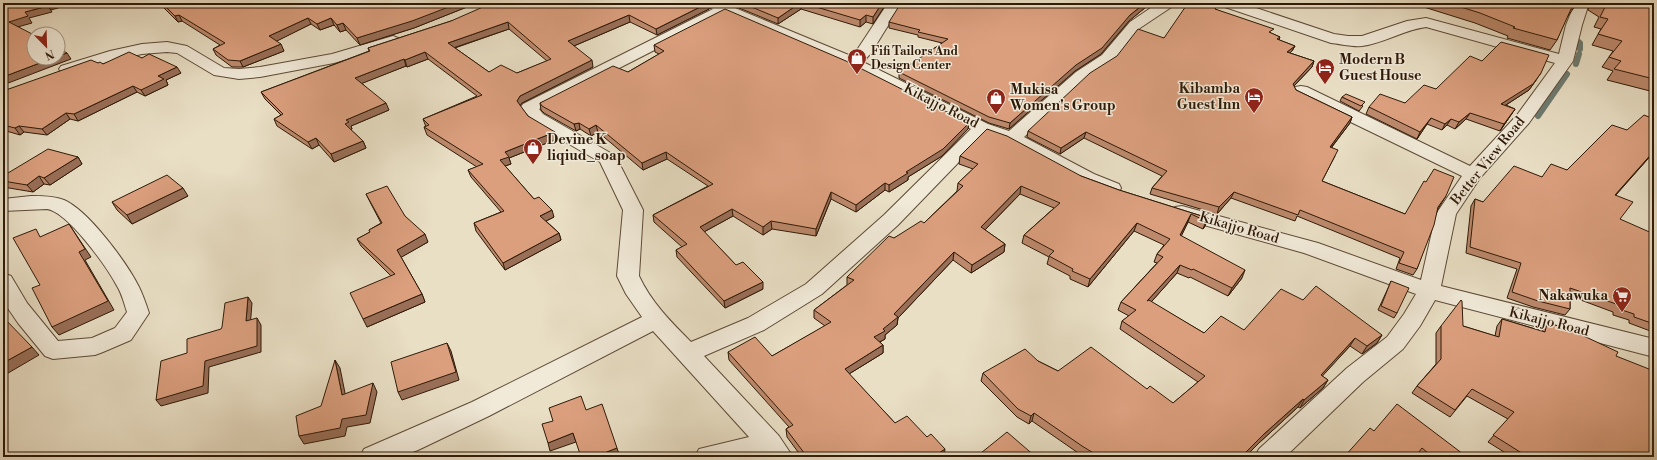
<svg xmlns="http://www.w3.org/2000/svg" width="1657" height="460" viewBox="0 0 1657 460" font-family="'Libre Bodoni',serif">
	<rect width="100%" height="100%" fill="#e9dfc5"/>
	<filter id="stains"><feTurbulence type="fractalNoise" baseFrequency=".005" numOctaves="4"/><feColorMatrix values="0 0 0 0 .2 0 0 0 0 .09 0 0 0 0 .02 0 0 0 .5 -.17"/></filter>
	<radialGradient id="worn" r=".72"><stop offset=".6" stop-color="#630" stop-opacity="0"/><stop offset="1" stop-color="#630" stop-opacity=".3"/></radialGradient>
	<g fill="none" stroke-linecap="round" stroke-linejoin="round">
		<path stroke="#6d7b71" stroke-width="6" d="M1576 36 1575 39 1580 43V49
			M1576 64 1579 54
			M1538 116 1567 74"/>
		<defs>
			<path id="minor" d="M704 3H723L851 56 857 50 888 3H902L871 53 863 62 988 124 1009 131 1076 72 1102 55 1130 22 1158 3H1175L1173 6 1140 28 1114 61 1088 78 1024 137 1094 174 1119 184 1121 188 1119 192C1095 199 1031 152 1006 142 999 139 992 137 985 135L898 225 822 294 764 330 704 356 779 436 793 457H766L764 455 755 457H695L699 449 749 437 653 331 489 416 418 450 400 457H360L364 449 472 402 642 317 626 294 617 276 623 210 600 162 531 122 520 108 523 104 713 9 706 6ZM725 14 847 66 971 129 884 215 806 284 748 318 691 342C671 322 651 302 639 276L643 210 617 159 614 155 543 114 539 109Z
				M1220 3H1241L1334 34 1348 36H1362L1407 21 1426 18 1559 54 1566 25 1575 3H1589L1582 25 1573 61 1529 123 1480 178 1456 214 1441 286 1654 339V357L1435 300 1420 326 1403 349 1363 382 1285 457H1255L1259 449 1347 368 1387 337 1404 314 1416 294 1304 253 1175 217 1172 212 1175 207 1182 206 1318 243 1421 280 1436 214 1462 176 1295 95 1293 91 1295 87 1301 86 1307 87 1470 166 1517 115 1555 63 1426 27C1404 30 1384 43 1362 46 1352 47 1341 44 1331 43L1222 6Z
				M393 36 398 38 401 41 398 44 334 63 260 77 239 79 214 75 177 53 167 52 142 54 114 60 67 74 61 72 59 69 61 66 110 51 142 44 167 42 187 46 224 68 239 69 260 67 332 54Z
				M31 196C42 196 54 196 64 200 89 211 127 263 139 287 143 295 146 304 149 313L131 340 103 352 95 355 53 359 45 356 18 323 3 301V273L11 276 27 303 58 341 92 338 115 328 127 312C124 303 122 294 117 286 107 267 68 212 47 209L3 211V199Z"/>
		</defs>
		<use href="#minor" stroke="#5d4a36" stroke-width="2"/>
		<use href="#minor" fill="#f1ead9" fill-rule="evenodd"/>
	</g>
	<path fill="#bc896c" stroke="#2e1907" fill-rule="evenodd" d="M162 3H477L414 28 360 45 346 30 340 32 334 25 320 30 311 24 276 41 284 51 243 67H232L216 55 213 49 220 45 182 21 178 22 164 8Z
		M727 3H886L873 24 866 22 860 27 801 9 778 24Z
		M937 3H1147L1146 7 1129 21 1101 54 1075 71 1009 129 989 123 899 78V72L942 43 918 37V35L889 28V22L933 7Z
		M1411 3H1575L1573 9 1566 19 1557 40 1550 50 1507 38 1508 36 1475 23Z
		M1590 3H1654V92L1607 80 1613 71 1602 67 1609 57 1613 51 1592 45 1601 29 1594 27 1599 17 1588 10Z
		M1217 4 1215 9 1280 37 1279 40 1295 46 1292 51 1290 53 1314 61 1312 67 1294 86 1296 90 1352 117 1350 123 1332 147 1335 156 1322 181 1405 214 1446 196 1438 209 1417 269 1413 275 1396 269 1400 258 1297 216 1295 221 1231 198 1217 214 1150 194 1152 188 1162 176 1084 138 1060 154 1027 137 1028 131 1164 38Z
		M709 9 657 35 630 22 574 46 593 67 522 103 520 106 528 116 557 139 509 158 511 164 505 166 534 199 554 217 546 221 559 233 561 240 505 270 476 231 474 223 501 212 471 177 468 170 477 167 427 135 424 127H426L423 119 477 96 428 59 407 67 406 66 362 83 389 110 351 126 352 129 351 130 363 141 366 148 334 162 319 145 312 149 277 126 274 119 281 115 265 99 261 92 369 51 368 48 451 21ZM509 29 547 61 517 73 489 72 455 48Z
		M654 45 969 123 968 129 942 156 908 177V180L889 192 885 190 856 212 831 199 816 236 772 229 763 235 733 216 704 232 736 265 763 289 725 308 677 257 676 250 682 247 654 222 653 215 708 186 667 159 643 170 598 132 591 136 580 129 576 131 544 113 541 110 540 103 628 72 659 54 655 52Z
		M142 58 181 73 166 80 168 85 145 96 137 92 78 121 70 119 47 135 24 132 20 135 3 130V91L98 63 103 64Z
		M1482 61 1537 79 1529 90 1506 105 1515 109 1500 131 1466 119 1455 129 1447 125 1442 130 1427 124 1417 139 1366 114 1369 107 1405 103 1436 89Z
		M1342 97 1363 106 1359 111 1340 101Z
		M1654 152 1616 195 1620 219 1654 324V330L1653 332 1629 323V320L1613 315V312L1570 296V309L1565 315 1533 307 1507 298 1517 269 1466 253 1471 206 1475 199 1483 202 1542 177 1567 170Z
		M960 156 1081 176 1119 190 1208 218 1205 226 1203 229 1188 222 1181 236 1242 278 1228 296 1190 277 1189 278 1177 273 1151 302 1204 333 1244 330 1303 300 1382 335 1377 343 1362 354 1350 346 1322 376 1328 380 1323 388 1300 408 1298 407 1260 442 1245 457H1084L1032 421 1029 424 1017 417 981 381 983 373 1038 361 1058 371 1147 389 1173 403 1198 382 1120 329 1122 321 1129 316 1118 310 1121 302 1157 263 1154 262 1157 254 1164 245 1134 231 1088 287 1070 279V276L1047 264 1049 257 1022 243 1024 235 1054 208 1020 194 985 230 1005 244 1004 252 971 273 953 260 898 318 897 325 885 335V339L880 342 883 345V353L849 374 895 423 927 437 945 449 801 456 787 437 786 429 789 427 729 360 728 352 772 356 825 326 814 318V310L847 285V277L894 238 924 223 957 191 958 183 973 169 959 164Z
		M78 157 82 164 50 185 44 184 33 192 3 187V176Z
		M366 194 405 216 428 242 401 257 422 294 425 302 367 327 391 276 361 246 357 239 370 232 369 230 381 223 370 202Z
		M188 196 132 224 117 210 112 202Z
		M1391 281 1397 313 1394 318 1378 310 1389 286Z
		M1502 319 1542 331 1547 323 1571 330 1616 356 1654 457H1512L1488 442 1508 419 1467 396 1450 417 1412 393 1417 386 1436 364V333L1441 326H1463L1495 336 1497 326Z
		M1374 431 1467 457H1417Z"/>
	<path fill="#996f58" stroke="#2e1907" d="M50 3H75L51 10 47 4Z
		M459 3H477L414 28 360 45 357 38Z
		M708 3H709V9L657 35 656 29Z
		M800 3H801V9L778 24V18Z
		M882 3H886V4L873 24V17Z
		M1145 3H1147L1146 7 1129 21 1101 54 1075 71 1009 129 1010 123 1130 15Z
		M48 6 52 12 29 18 32 23 14 28 9 22 25 12Z
		M179 15 182 21 178 22 175 16Z
		M629 15 630 22 569 48 568 41Z
		M866 15V22L860 27V20Z
		M308 18 311 24 273 43 269 36Z
		M331 18 334 25 320 30 317 24Z
		M508 22 509 29 450 49 448 43Z
		M343 23 346 30 340 32 337 25Z
		M281 44 284 51 243 67 240 61Z
		M1295 46 1292 51 1285 58 1287 52Z
		M425 52 428 59 407 67 405 60Z
		M67 53 71 59 3 85V77L53 58H58V56Z
		M404 59 406 66 358 85 355 78Z
		M592 60 593 67 522 103 518 108 517 101 520 96Z
		M1314 61 1312 67 1290 90 1293 84Z
		M177 67 181 73 166 80 168 85 145 96 141 90 158 76Z
		M1541 73 1529 90 1498 110 1501 104Z
		M133 86 137 92 78 121 74 114Z
		M386 103 389 110 351 126 352 129 348 131 345 124 346 120Z
		M1515 109 1511 115 1500 131 1504 124Z
		M66 113 70 119 47 135 42 129Z
		M1470 113 1466 119 1455 129 1459 122Z
		M1352 117 1350 123 1327 153 1330 147Z
		M1431 118 1417 139 1420 132Z
		M1451 119 1447 125 1442 130 1445 124Z
		M579 123 580 129 576 131 574 124Z
		M969 123 968 129 942 156 908 177V180L889 192V185Z
		M596 125 598 132 591 136 589 129Z
		M19 126 24 132 20 135 15 128Z
		M555 132 557 139 509 158 511 164 502 167 500 160 505 152Z
		M1086 132 1084 138 1060 154 1061 148Z
		M316 138 319 145 312 149 308 142Z
		M363 141 366 148 334 162 331 154Z
		M1654 151V152L1610 201 1615 195Z
		M666 152 667 159 643 170 642 163Z
		M78 157 82 164 50 185 44 178Z
		M39 176 44 184 33 192 27 185Z
		M885 183V190L856 212V205Z
		M1021 186 1020 194 980 235 981 227Z
		M183 188 188 196 132 224 127 215Z
		M831 192V199L816 236V229Z
		M1234 192 1231 198 1217 214 1219 207Z
		M732 209 733 216 700 234V227Z
		M552 210 554 217 542 223 540 216Z
		M1191 214 1188 222 1178 243 1180 235Z
		M1208 218 1205 226 1203 229 1206 221Z
		M771 221 772 229 763 235V227Z
		M1137 223 1134 231 1088 287 1090 279Z
		M69 224 91 257 85 260 114 310 59 335 52 327 79 252Z
		M559 233 561 240 505 270 503 263Z
		M425 234 428 242 400 258 397 250Z
		M1005 244 1004 252 971 273 972 265Z
		M954 252 953 260 898 318 897 325 885 335V339L874 345V337L894 314Z
		M1180 265 1177 273 1145 309 1147 301Z
		M1245 270 1242 278 1228 296 1232 288Z
		M763 282V289L725 308 724 301Z
		M422 294 425 302 367 327 363 319Z
		M248 297 252 303 250 328 246 321Z
		M257 318 261 325V352L209 367 208 393 161 406 156 400Z
		M1382 335 1377 343 1362 354 1367 346Z
		M1355 338 1350 346 1316 383 1321 375Z
		M447 343 451 351 459 380 402 400 398 392Z
		M883 345V353L844 377 845 369Z
		M32 347 39 355 3 376V363Z
		M335 360 340 368 347 403 342 395Z
		M1328 380 1323 388 1300 408 1304 400Z
		M373 383 377 392 370 423 347 427 345 436 304 444 299 436 342 419Z
		M1303 399 1298 407 1260 442 1245 457H1241L1264 434Z
		M1034 413 1032 421 1029 424 1031 416Z
		M573 433 576 442 550 451 548 443Z
		M617 448 620 457H594Z
		M945 449 944 457H933Z"/>
	<path fill="#db9f7e" stroke="#2e1907" fill-rule="evenodd" d="M3 3H50L47 4 48 6 25 12 28 16 9 22 34 35V58H53L3 77Z
		M162 3H459L412 21 357 38 343 23 337 25 331 18 317 24 308 18 269 36 281 44 240 61 228 60 213 49 225 43 179 15 175 16Z
		M492 3H708L656 29 629 15 568 41 592 60 520 96 517 101 528 116 555 132 505 152 509 157 500 160 534 199 539 197 552 210 540 216 559 233 503 263 474 223 504 211 468 170 483 164 424 127 429 125 423 119 482 95 425 52 405 60 404 59 355 78 386 103 346 120 349 122 345 124 363 141 331 154 316 138 308 142 274 119 283 114 261 92 370 51 368 48 451 21ZM508 22 551 59 517 73 501 65 489 72 448 43Z
		M742 3H800L778 18Z
		M803 3H882L873 17 866 15 860 20Z
		M901 3H911L933 7 937 3H1145L1130 15 1102 48 1076 65 1010 123 989 117 899 72 948 39 918 32 920 30 889 22Z
		M1188 3H1212L1217 4 1215 9 1274 29 1269 32 1280 37 1277 39 1295 46 1287 52 1314 61 1293 84 1296 90 1352 117 1330 147 1338 150 1322 181 1405 214 1424 181 1426 182 1434 169 1454 177 1446 196 1438 207 1434 225 1417 269 1399 263 1404 252 1300 210 1298 215 1234 192 1219 207 1152 188 1167 171 1086 132 1061 148 1028 131 1090 73 1117 56 1138 29 1164 38Z
		M1448 3H1575L1573 9H1571L1557 40 1513 28 1515 27 1480 13Z
		M1599 3H1654V79L1614 69 1621 61 1609 57 1622 41 1598 34 1608 19 1600 17 1605 7Z
		M725 9 846 61 969 123 943 149 906 172 908 173 889 185 885 183 856 205 831 192 816 229 771 221 763 227 732 209 700 227 736 265 743 262 763 282 724 301 676 250 687 244 653 215 713 184 666 152 642 163 596 125 589 129 579 123 574 124 542 106 540 103 613 66 628 72 664 51 654 45Z
		M1501 42 1549 55 1541 73 1533 84 1501 104 1515 109 1504 124 1470 113 1459 122 1451 119 1445 124 1431 118 1420 132 1369 107 1380 94 1405 103 1424 85 1436 89 1470 56 1482 61Z
		M58 48 67 53 58 56Z
		M129 52 142 58 149 54 177 67 158 76 164 79 141 90 133 86 74 114 66 113 42 129 19 126 15 128 3 125V91L91 60 98 63 100 62 103 64Z
		M1346 94 1365 102 1361 106 1342 97Z
		M1644 115 1654 119V151L1615 195 1633 202 1620 219 1654 234V324L1634 317V314L1619 309V305L1570 288V309L1538 301 1512 292 1521 263 1470 247 1475 199 1483 202 1514 166 1542 177 1551 164 1567 170 1612 125 1627 130Z
		M987 129 1007 136 1081 176 1119 190 1208 218 1206 221 1191 214 1180 235 1245 270 1232 288 1193 269 1192 270 1180 265 1147 301 1149 300 1204 333 1221 316 1244 330 1281 289 1303 300 1316 286 1382 335 1367 346 1355 338 1321 375 1328 380 1304 400 1303 399 1264 434 1241 457H1100L1082 446 1034 413 1031 416 1018 409 983 373 1025 349 1038 361 1058 371 1091 347 1147 389 1150 386 1173 403 1205 376 1122 321 1136 310 1121 302 1163 257 1157 254 1170 239 1137 223 1090 279 1072 271 1073 269 1049 256 1054 251 1024 235 1060 203 1021 186 981 227 1005 244 972 265 954 252 894 314 898 317 883 329 885 331 874 337 883 345 845 369 895 423 907 416 927 437 931 434 945 449 933 457H797L805 454 786 429 793 425 728 352 755 337 772 356 831 322 814 310 854 280 847 277 889 236 894 238 921 221 924 223 963 186 958 183 978 164 960 156Z
		M48 149 78 157 44 178 39 176 27 185 3 181V176Z
		M167 175 183 188 127 215 112 202Z
		M387 186 405 216 425 234 397 250 422 294 363 319 350 293 395 274 357 239 370 232 369 230 382 223 366 194Z
		M69 224 85 249 79 252 108 301 52 327 32 288 40 285 13 238 36 229 40 237Z
		M1391 281 1409 288 1397 313 1381 306Z
		M248 297 246 321 257 318V346L205 361 203 386 156 400 161 361 187 353V339L221 329 222 327 225 303Z
		M1461 300 1462 301 1463 326 1499 337 1502 319 1545 332 1547 323 1571 329V330L1618 352 1616 356 1654 371V457H1554L1547 452 1542 457H1528L1493 435 1514 412 1472 389 1455 410 1417 386 1441 359V326Z
		M3 317 32 347 3 363Z
		M447 343 456 372 398 392 391 362Z
		M335 360 342 395 373 383 366 415 342 419 340 428 299 436 296 416 321 406Z
		M581 396 586 410 602 404 617 448 594 457H581L573 433 548 443 542 424 553 421 549 408Z
		M1397 404 1467 457H1433L1422 448 1415 457H1344L1370 428 1374 431Z
		M1007 432 1036 457H976Z"/>
	<defs>
		<symbol id="shop-pin" viewBox="-11 -11 22 30"><path d="M0 17L-7.5 6A9.5 9.5 0 1 1 7.5 6Z" fill="#8f2418" stroke="#f1ead9"/><path d="M-5-2.5h2.3a2.7 3.5 0 0 1 5.4 0H5L5.5 6h-11ZM-1.5-2.5h3a1.5 2.3 0 0 0-3 0Z" fill="#fff"/></symbol>
		<symbol id="hotel-pin" viewBox="-11 -11 22 30"><path d="M0 17L-7.5 6A9.5 9.5 0 1 1 7.5 6Z" fill="#8f2418" stroke="#f1ead9"/><path d="M-6-4.5h1.5V1H6V5H4.5V3h-9V5H-6ZM-4 0a1.8 1.8 0 1 1 3.6 0ZM.5 0V-2.5h3Q6-2.5 6 0Z" fill="#fff"/></symbol>
		<symbol id="supermarket-pin" viewBox="-11 -11 22 30"><path d="M0 17L-7.5 6A9.5 9.5 0 1 1 7.5 6Z" fill="#8f2418" stroke="#f1ead9"/><path d="M-6-5.5h2.5l.6 2H6L4.5 2H-2.5L-4.4-4H-6ZM-1.5 3.2a1.3 1.3 0 1 0 .1 0ZM3 3.2a1.3 1.3 0 1 0 .1 0Z" fill="#fff"/></symbol>
	</defs>
	<g fill-rule="evenodd">
		<use href="#shop-pin" x="846" y="47" width="22" height="30"/>
		<use href="#hotel-pin" x="1314" y="57" width="22" height="30"/>
		<use href="#hotel-pin" x="1243" y="86" width="22" height="30"/>
		<use href="#shop-pin" x="985" y="87" width="22" height="30"/>
		<use href="#shop-pin" x="522" y="137" width="22" height="30"/>
		<use href="#supermarket-pin" x="1611" y="285" width="22" height="30"/>
	</g>
	<g text-anchor="middle" dominant-baseline="central" stroke-width="3" stroke-linejoin="round" paint-order="stroke">
		<g font-size="12" font-weight="bold" fill="#2e1907" stroke="#f1ead9" text-anchor="start">
			<text x="871" y="51">Fifi Tailors And<tspan x="871" dy="14">Design Center</tspan></text>
		</g>
		<g font-size="14" font-weight="bold" fill="#2e1907" stroke="#f1ead9" text-anchor="start">
			<text x="1339" y="60">Modern B<tspan x="1339" dy="16">Guest House</tspan></text>
			<text x="1240" y="89" text-anchor="end">Kibamba<tspan x="1240" dy="16">Guest Inn</tspan></text>
			<text x="1010" y="90">Mukisa<tspan x="1010" dy="16">Women's Group</tspan></text>
			<text x="547" y="140">Devine K<tspan x="547" dy="16">liqiud_soap</tspan></text>
			<text x="1608" y="296" text-anchor="end">Nakawuka</text>
		</g>
		<g font-size="14" fill="#2e1907" stroke="#f1ead9">
			<text transform="translate(941 106) rotate(27)">Kikajjo Road</text>
			<text transform="translate(1488 161) rotate(-51)">Better View Road</text>
			<text transform="translate(1239 228) rotate(16)">Kikajjo Road</text>
			<text transform="translate(1549 322) rotate(14)">Kikajjo Road</text>
		</g>
	</g>
	<rect width="1657" height="460" fill="none" stroke="#e9dfc5" stroke-width="16"/>
	<rect x="4" y="4" width="1649" height="452" fill="none" stroke="#2e1907" stroke-width="2"/>
	<rect x="8" y="8" width="1641" height="444" fill="none" stroke="#2e1907"/>
	<g transform="translate(46 46) rotate(157)"><circle r="19" fill="#f1ead9" stroke="#a39685"/>
	<path d="M0-3L7 15L0 10L-7 15Z" fill="#8f2418"/>
	<text y="-6" font-size="11" font-weight="bold" text-anchor="middle" fill="#2e1907">N</text>
	</g>
	<rect width="100%" height="100%" filter="url(#stains)"/>
	<rect width="100%" height="100%" fill="url(#worn)"/>
</svg>
